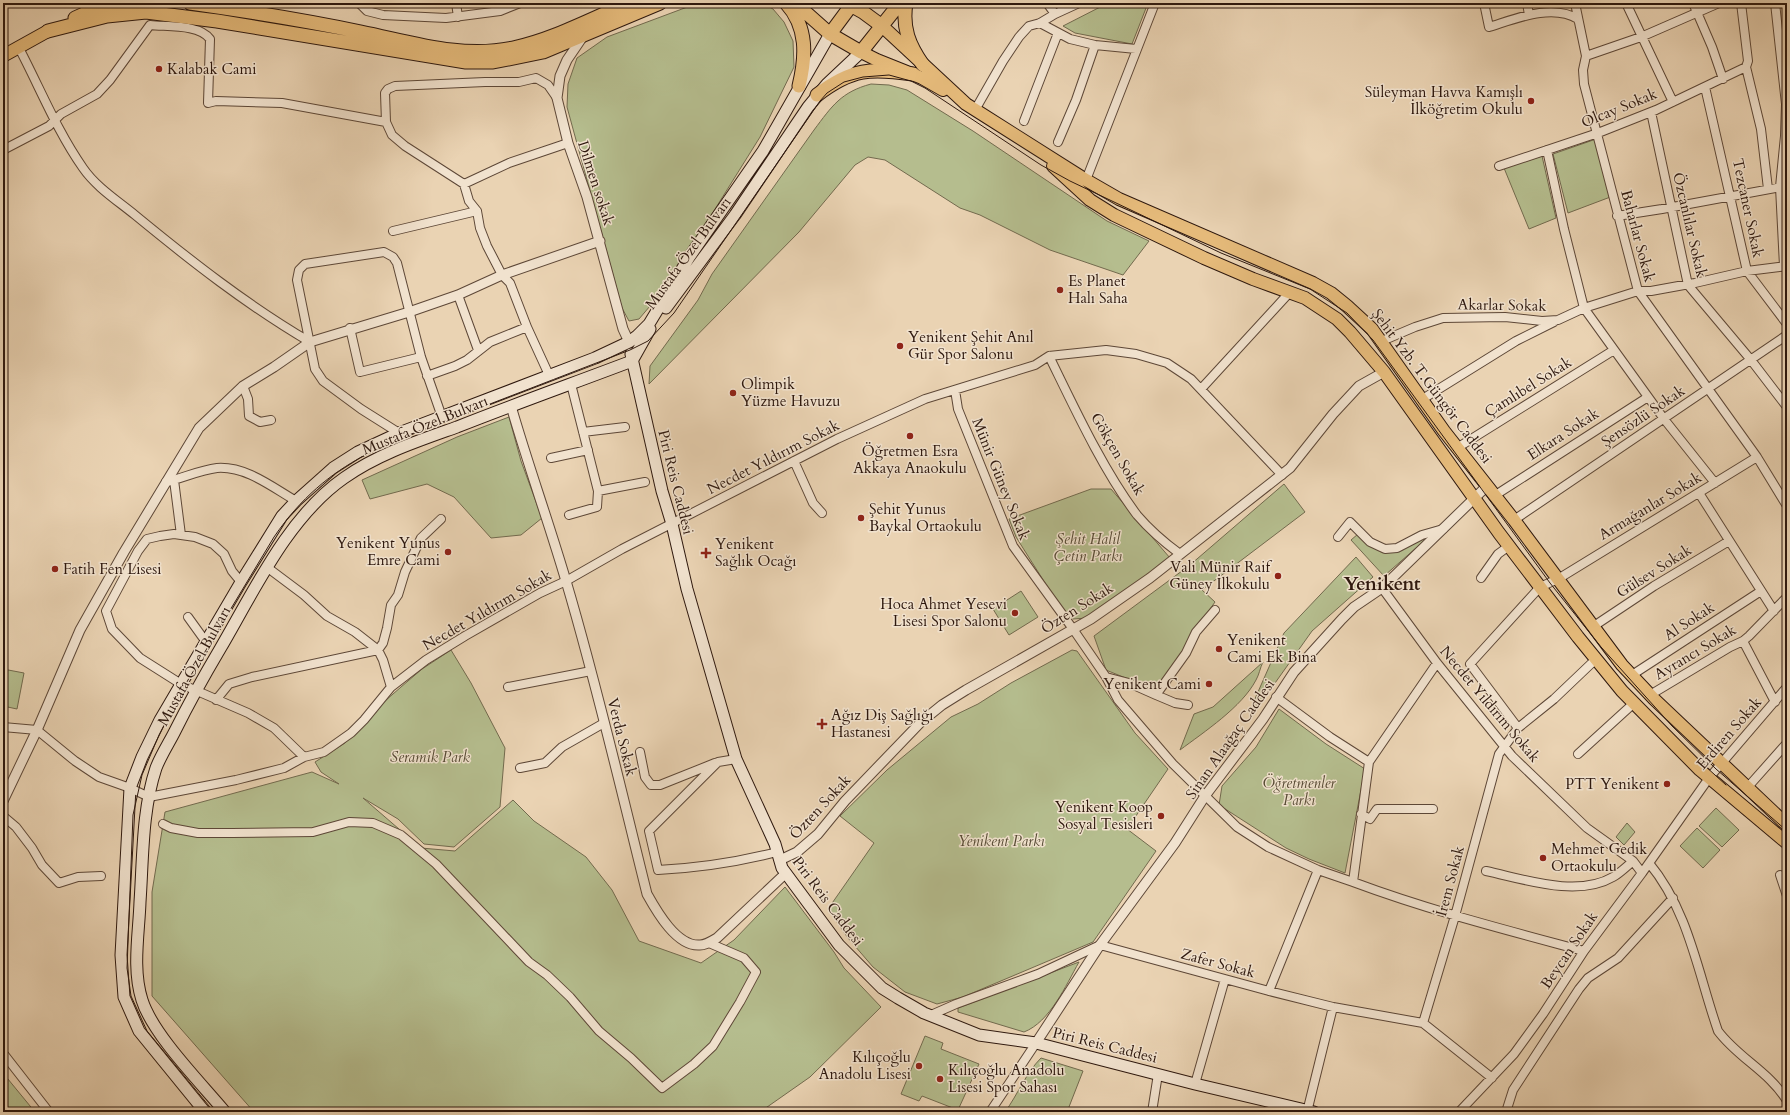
<svg xmlns="http://www.w3.org/2000/svg" width="1790" height="1115" viewBox="0 0 1790 1115" font-family="Cardo,serif">
	<rect width="100%" height="100%" fill="#ead3b3"/>
	<filter id="stains"><feTurbulence type="fractalNoise" baseFrequency=".005" numOctaves="4"/><feColorMatrix values="0 0 0 0 .2 0 0 0 0 .09 0 0 0 0 .02 0 0 0 .5 -.17"/></filter>
	<radialGradient id="worn" r=".72"><stop offset=".6" stop-color="#630" stop-opacity="0"/><stop offset="1" stop-color="#630" stop-opacity=".3"/></radialGradient>
	<path fill="#b5bd8e" stroke="#726a4e" d="M698 3H762L773 9 784 22 793 41 794 67 760 137 667 286 639 319 629 321 622 308 567 107 568 84 577 58 607 37Z
		M1108 3H1148L1132 44 1075 33 1063 26Z
		M871 84 889 85 907 90 973 131 1107 221 1149 241 1123 275 1050 250 980 215 960 208 885 160 868 157 855 165 799 232 649 384 650 366 698 300 712 274 814 130C832 106 841 92 871 84Z
		M1599 138 1613 196 1568 213 1553 154Z
		M1542 156 1556 218 1529 229 1504 168Z
		M509 417 521 461 542 518 521 535 491 538 454 497 427 484 370 499 362 480 457 437Z
		M1284 484 1305 512 1202 590 1215 602 1191 636 1185 652 1161 684 1150 688 1106 670 1094 636 1190 565Z
		M1091 489H1111L1170 558 1087 618 1073 619 1064 613 1016 537 1009 519Z
		M1358 534 1382 552 1407 546 1432 534 1384 576 1351 540Z
		M1356 557 1373 577 1312 631 1258 707 1254 701 1284 633Z
		M1021 591 1038 617 1009 635 993 609Z
		M451 650 471 683 505 748 500 807 454 847 424 844 398 819 363 798 421 848 455 851 513 800 534 821 586 857 612 890 639 941 701 963 734 940 785 887 834 952 844 968 881 1007 810 1077 760 1112H254L152 996V892L165 812 312 772 339 784 321 772 315 762 345 743 385 701 401 687 422 669Z
		M1072 650 1077 651 1135 733 1168 769 1127 829 1156 851 1093 942 963 997 937 1004 905 992 873 967 848 938 828 909 874 843 840 816 887 770 951 717 978 704 1011 683Z
		M1263 662C1260 668 1259 675 1256 680 1242 707 1204 732 1180 750L1194 714 1213 707Z
		M3 669 24 673 17 709 3 706Z
		M1279 709 1326 744 1365 769 1345 873 1309 859 1286 848 1219 805 1222 786 1256 747Z
		M1716 808 1739 830 1722 847 1699 826Z
		M1627 823 1635 832 1624 845 1616 837Z
		M1697 828 1720 850 1703 868 1680 846Z
		M1079 962C1066 985 1050 1022 1024 1032L958 1012V1008Z
		M925 1036 943 1043 941 1049 979 1064 958 1110 922 1096 919 1101 901 1094Z
		M1041 1058 1083 1071 1067 1112H1005C1018 1094 1026 1073 1041 1058Z
		M3 1073 35 1112H3Z"/>
	<g fill="none" stroke-linecap="round" stroke-linejoin="round">
		<defs>
			<path id="minor" d="M359 3 367 11 383 15 446 18 500 11 520 3
				M456 3 458 17
				M1047 3 1055 14
				M1484 3 1489 27C1515 19 1552 3 1578 19
				M1527 3 1529 15
				M1575 3 1586 56 1583 70 1584 84 1638 291 1757 457 1787 506
				M1626 3 1673 102
				M1693 3 1712 47 1723 79
				M1741 3 1748 61 1746 67 1761 129 1768 189
				M1775 3 1786 104 1785 136 1780 187 1784 266
				M1040 23 1070 39 1095 45 1136 49
				M19 48C40 88 57 131 83 168 96 187 118 201 135 215 191 261 247 305 310 342
				M1586 56 1641 37 1719 3
				M1705 87 1747 271 1787 324
				M975 110 1003 61 1019 37 1029 26 1040 23 1055 14 1079 3
				M1651 112 1688 285 1751 360 1787 407
				M1024 121 1058 33
				M386 122 392 135 405 146 464 184 509 163 568 143
				M1058 142 1076 100 1095 45
				M3 150 49 126 61 114 97 94 110 80 150 25C167 27 199 24 210 39L208 103 216 101 282 103 386 122 385 93 388 89 395 86 485 82H519L536 78 548 85 557 98
				M1547 150 1564 229 1584 308 1664 419 1715 483
				M1499 166 1598 133 1656 110 1746 67
				M1086 180 1155 3
				M464 184 469 201 477 211 480 228 487 246 502 275 510 283 527 327 549 375
				M1617 216 1662 209 1787 186
				M393 231 477 211
				M458 295 478 350
				M350 328 360 372 421 357
				M1382 341 1415 327 1443 318 1505 317 1542 321 1558 320 1584 308 1638 291H1651L1695 283 1747 271 1787 266
				M1049 356C1074 407 1103 470 1137 515 1149 529 1165 543 1180 554
				M427 376 455 366 467 360 490 342 527 327
				M571 384 598 491 645 482
				M243 386 248 399 249 416 260 422 271 420
				M1201 389 1290 292
				M955 390 958 409 1013 546 1073 629 1106 677 1118 700 1173 764 1237 827 1268 847 1318 870 1353 882
				M1421 400 1516 341 1554 322
				M583 432 625 427
				M399 433 361 409 323 381 315 369 297 280 299 270 305 264 384 252 393 257 397 263 421 357 442 417
				M1457 448 1614 350
				M551 458 588 450
				M794 461 813 503 822 513
				M174 480 181 535
				M166 482C183 478 200 470 217 468 246 466 272 487 296 501
				M1699 493 1774 611
				M1494 496 1648 397
				M569 515 597 507 598 491
				M1514 520 1787 335
				M1338 537 1350 522 1370 542 1385 549 1397 548 1422 535 1443 529
				M268 568 304 595 327 616 355 632 378 650 383 660 391 687
				M1481 578 1498 554 1509 546
				M241 582 232 571 224 554 213 544 195 537 174 534 160 536 147 539 138 551 106 611 112 629 140 658 181 684 248 713 274 728 304 757
				M1382 588 1437 663 1512 756 1587 828 1633 861 1642 873
				M188 617 206 642
				M1594 626 1654 586 1729 541
				M1743 641 1775 702
				M1632 675 1761 591
				M1106 677 1129 683 1156 695 1186 653 1196 632 1215 610
				M508 687 591 671
				M1156 695 1175 703 1188 705
				M1650 695 1730 647 1743 641 1749 636 1787 597
				M1276 697 1330 737 1369 762 1353 882C1428 910 1506 930 1584 951
				M216 700 229 684 252 677 378 650 383 643 387 628 391 605 398 595 405 572 421 538 441 519
				M3 727 37 730 75 761 99 777 130 788 149 797 236 780 284 768 304 757 324 752 351 733 364 720 391 687 426 660 465 636 540 593 566 581 622 549 837 439 925 399 1035 365 1049 356 1106 350 1136 354 1167 363 1191 379 1282 475
				M1518 728 1470 664 1540 587 1558 579 1757 457
				M640 752 645 777 651 785H660L715 763
				M1578 754 1634 703
				M736 759 718 762 649 831 658 870C698 868 738 862 777 852
				M1369 762 1437 663
				M520 768 545 763 562 747 604 723
				M1747 788 1787 743
				M1361 814 1370 819 1377 809H1433
				M3 816 16 827 32 848 42 865 59 883 78 877 101 876
				M163 824 171 828 198 833H232L313 832 349 822 373 823 401 835 436 864 529 962 547 975 570 997 599 1031 631 1058 662 1088 694 1064 713 1046 740 1002 756 972 744 958 709 943
				M1649 863C1689 911 1698 974 1718 1031 1738 1058 1770 1072 1787 1101
				M1486 871C1524 879 1577 898 1613 877 1620 873 1627 866 1633 861
				M1780 875 1787 896
				M1269 991 1318 870
				M931 1015 956 1004 1038 974 1100 945 1269 991 1333 1007 1423 1023 1492 1078
				M1423 1023 1455 916 1499 754 1518 728 1554 699 1596 659
				M3 1053 49 1112
				M1195 1084 1225 979
				M990 1112 1036 1043
				M1152 1112 1158 1074
				M1307 1112 1333 1007
				M1459 1112 1514 1054 1543 1014 1584 951 1642 873 1709 778 1787 687
				M1506 1112 1513 1090 1579 989 1588 978 1618 958 1673 898"/>
			<path id="tertiary" d="M584 35 567 60 560 76 557 98 568 143 587 197 623 329 629 342
				M511 406C528 465 549 523 566 581 597 685 621 790 647 894 657 912 677 947 700 945 706 945 712 941 717 938L786 873
				M3 801 37 730 80 630 124 552 199 428 243 386 274 367 310 342 409 312 458 295 502 275 600 241
				M780 860 797 852 818 834 845 801 921 722 942 705 966 690 1091 619 1150 578 1290 468 1333 414 1359 386 1384 372
				M1036 1043 1100 945 1175 843 1205 796 1263 719 1294 672 1342 619 1354 607 1382 588 1487 486"/>
			<path id="secondary" d="M666 308 735 215 808 107 827 84 861 52
				M631 354 662 491 672 524 687 589 736 759 775 844 782 868 839 945 882 988 898 998 924 1013 979 1035 1036 1043 1195 1084 1314 1112
				M205 1112 139 1031 124 997 121 955 130 788 142 757 160 720 241 582 282 516 296 501 333 468 358 452 399 433 595 358 629 342 637 336 649 324 690 256 763 151 830 34
				M225 1112C201 1083 153 1035 142 1000 132 969 139 933 140 902 143 858 142 810 156 768 161 755 169 743 175 731 189 703 204 676 220 649 254 591 288 517 344 478 378 454 418 441 457 427 515 404 574 383 632 361L650 329"/>
			<path id="primary" d="M882 26 966 104 1086 180 1119 199 1313 283 1331 293 1347 306 1372 329 1444 431 1514 520 1622 665 1654 699 1787 825
				M861 52 877 60 922 78 943 90
				M3 56 48 31
				M1053 166 1090 200 1114 215 1204 258 1253 279 1305 298 1337 319 1350 332 1384 372 1499 533 1578 637 1622 691 1700 770 1787 843"/>
			<path id="trunk" d="M190 3C247 11 304 20 361 32 411 42 461 59 513 48 554 39 591 19 629 3
				M786 3C808 27 806 57 799 86
				M795 3 830 34 861 52 900 3
				M847 3 863 12 882 26
				M906 3C902 28 909 45 923 65
				M75 18 102 6 117 3
				M48 31 107 16 146 12 217 21 466 62H493L543 52 660 3
				M830 34 853 3
				M817 95C852 68 871 68 913 74"/>
		</defs>
		<use href="#minor" stroke="#5d4737" stroke-width="10"/>
		<use href="#tertiary" stroke="#5d4737" stroke-width="11"/>
		<use href="#secondary" stroke="#2e180e" stroke-width="13"/>
		<use href="#primary" stroke="#2e180e" stroke-width="14"/>
		<use href="#trunk" stroke="#2e180e" stroke-width="15"/>
		<use href="#minor" stroke="#f1e2ce" stroke-width="8"/>
		<use href="#tertiary" stroke="#f1e2ce" stroke-width="9"/>
		<use href="#secondary" stroke="#f1e2ce" stroke-width="11"/>
		<use href="#primary" stroke="#e5ba7a" stroke-width="12"/>
		<use href="#trunk" stroke="#e5ba7a" stroke-width="13"/>
		<path stroke="#2e180e" stroke-width="1" d="M1704 765 1726 785
			M214 1112 147 1031 131 996 127 968 133 815 142 775 159 735 185 685 274 537C328 458 392 442 477 409 528 389 579 370 630 350L648 341 674 313 820 101 827 93 844 82 863 77 889 75 911 81 925 88 1041 165 1070 181 1221 253 1310 289 1347 313 1373 340 1550 583 1601 647 1672 726 1716 769 1787 831"/>
	</g>
	<g fill="#8f2418" stroke="#f1e2ce" stroke-width="1.5">
		<circle cx="159" cy="69" r="4"/>
		<circle cx="1531" cy="101" r="4"/>
		<circle cx="1060" cy="290" r="4"/>
		<circle cx="900" cy="346" r="4"/>
		<circle cx="733" cy="393" r="4"/>
		<circle cx="910" cy="436" r="4"/>
		<circle cx="861" cy="518" r="4"/>
		<circle cx="448" cy="552" r="4"/>
		<path d="M704 547h4v4h4v4h-4v4h-4v-4h-4v-4h4z"/>
		<circle cx="55" cy="569" r="4"/>
		<circle cx="1278" cy="576" r="4"/>
		<circle cx="1015" cy="613" r="4"/>
		<circle cx="1219" cy="649" r="4"/>
		<circle cx="1209" cy="684" r="4"/>
		<path d="M820 718h4v4h4v4h-4v4h-4v-4h-4v-4h4z"/>
		<circle cx="1667" cy="784" r="4"/>
		<circle cx="1161" cy="816" r="4"/>
		<circle cx="1543" cy="858" r="4"/>
		<circle cx="919" cy="1066" r="4"/>
		<circle cx="940" cy="1079" r="4"/>
	</g>
	<g text-anchor="middle" dominant-baseline="central" stroke-width="3" stroke-linejoin="round" paint-order="stroke">
		<g font-size="15" fill="#2e180e" stroke="#f1e2ce" text-anchor="start">
			<text x="167" y="69">Kalabak Cami</text>
			<text x="1523" y="92" text-anchor="end">Süleyman Havva Kamışlı<tspan x="1523" dy="17">İlköğretim Okulu</tspan></text>
			<text x="1068" y="281">Es Planet<tspan x="1068" dy="17">Halı Saha</tspan></text>
			<text x="908" y="337">Yenikent Şehit Anıl<tspan x="908" dy="17">Gür Spor Salonu</tspan></text>
			<text x="741" y="384">Olimpik<tspan x="741" dy="17">Yüzme Havuzu</tspan></text>
			<text x="910" y="451" text-anchor="middle">Öğretmen Esra<tspan x="910" dy="17">Akkaya Anaokulu</tspan></text>
			<text x="869" y="509">Şehit Yunus<tspan x="869" dy="17">Baykal Ortaokulu</tspan></text>
			<text x="440" y="543" text-anchor="end">Yenikent Yunus<tspan x="440" dy="17">Emre Cami</tspan></text>
			<text x="715" y="544">Yenikent<tspan x="715" dy="17">Sağlık Ocağı</tspan></text>
			<text x="1270" y="567" text-anchor="end">Vali Münir Raif<tspan x="1270" dy="17">Güney İlkokulu</tspan></text>
			<text x="63" y="569">Fatih Fen Lisesi</text>
			<text x="1007" y="604" text-anchor="end">Hoca Ahmet Yesevi<tspan x="1007" dy="17">Lisesi Spor Salonu</tspan></text>
			<text x="1227" y="640">Yenikent<tspan x="1227" dy="17">Cami Ek Bina</tspan></text>
			<text x="1201" y="684" text-anchor="end">Yenikent Cami</text>
			<text x="831" y="715">Ağız Diş Sağlığı<tspan x="831" dy="17">Hastanesi</tspan></text>
			<text x="1659" y="784" text-anchor="end">PTT Yenikent</text>
			<text x="1153" y="807" text-anchor="end">Yenikent Koop<tspan x="1153" dy="17">Sosyal Tesisleri</tspan></text>
			<text x="1551" y="849">Mehmet Gedik<tspan x="1551" dy="17">Ortaokulu</tspan></text>
			<text x="911" y="1057" text-anchor="end">Kılıçoğlu<tspan x="911" dy="17">Anadolu Lisesi</tspan></text>
			<text x="948" y="1070">Kılıçoğlu Anadolu<tspan x="948" dy="17">Lisesi Spor Sahası</tspan></text>
		</g>
		<g font-size="15" fill="#2e180e" stroke="#f1e2ce">
			<text transform="translate(1619 108) rotate(-22)">Olcay Sokak</text>
			<text transform="translate(596 183) rotate(72)">Dilmen sokak</text>
			<text transform="translate(1748 208) rotate(78)">Tezcaner Sokak</text>
			<text transform="translate(1690 225) rotate(77)">Özcanlılar Sokak</text>
			<text transform="translate(1638 236) rotate(75)">Baharlar Sokak</text>
			<text transform="translate(688 253) rotate(-54)">Mustafa Özel Bulvarı</text>
			<text transform="translate(1502 305) rotate(1)">Akarlar Sokak</text>
			<text transform="translate(1432 386) rotate(53)">Şehit Yzb. T.Güngör Caddesi</text>
			<text transform="translate(1528 387) rotate(-32)">Çamlıbel Sokak</text>
			<text transform="translate(1643 416) rotate(-34)">Şensözlü Sokak</text>
			<text transform="translate(425 425) rotate(-22)">Mustafa Özel Bulvarı</text>
			<text transform="translate(1563 434) rotate(-33)">Elkara Sokak</text>
			<text transform="translate(1118 454) rotate(60)">Gökçen Sokak</text>
			<text transform="translate(773 457) rotate(-27)">Necdet Yıldırım Sokak</text>
			<text transform="translate(1001 479) rotate(68)">Münir Güney Sokak</text>
			<text transform="translate(676 482) rotate(76)">Piri Reis Caddesi</text>
			<text transform="translate(1650 506) rotate(-31)">Armağanlar Sokak</text>
			<text transform="translate(1654 571) rotate(-32)">Gülsev Sokak</text>
			<text transform="translate(1077 608) rotate(-32)">Özten Sokak</text>
			<text transform="translate(487 610) rotate(-30)">Necdet Yıldırım Sokak</text>
			<text transform="translate(1689 621) rotate(-33)">Al Sokak</text>
			<text transform="translate(1695 652) rotate(-31)">Ayrancı Sokak</text>
			<text transform="translate(194 666) rotate(-61)">Mustafa Özel Bulvarı</text>
			<text transform="translate(1490 704) rotate(50)">Necdet Yıldırım Sokak</text>
			<text transform="translate(1729 733) rotate(-49)">Erdiren Sokak</text>
			<text transform="translate(622 737) rotate(76)">Verda Sokak</text>
			<text transform="translate(1230 739) rotate(-55)">Sinan Alaağaç Caddesi</text>
			<text transform="translate(820 807) rotate(-47)">Özten Sokak</text>
			<text transform="translate(1450 881) rotate(-75)">İrem Sokak</text>
			<text transform="translate(828 901) rotate(53)">Piri Reis Caddesi</text>
			<text transform="translate(1569 950) rotate(-56)">Beycan Sokak</text>
			<text transform="translate(1218 963) rotate(15)">Zafer Sokak</text>
			<text transform="translate(1105 1045) rotate(14)">Piri Reis Caddesi</text>
		</g>
		<g font-size="15" font-style="italic" fill="#564a34" stroke="#f1e2ce">
			<text x="1088" y="539">Şehit Halil<tspan x="1088" dy="17">Çetin Parkı</tspan></text>
			<text x="430" y="757">Seramik Park</text>
			<text x="1299" y="783">Öğretmenler<tspan x="1299" dy="17">Parkı</tspan></text>
			<text x="1001" y="841">Yenikent Parkı</text>
		</g>
		<g font-size="19" font-weight="bold" fill="#2e180e" stroke="#f1e2ce">
			<text x="1382" y="584">Yenikent</text>
		</g>
	</g>
	<rect width="1790" height="1115" fill="none" stroke="#ead3b3" stroke-width="16"/>
	<rect x="4" y="4" width="1782" height="1107" fill="none" stroke="#2e180e" stroke-width="2"/>
	<rect x="8" y="8" width="1774" height="1099" fill="none" stroke="#2e180e"/>
	<rect width="100%" height="100%" filter="url(#stains)"/>
	<rect width="100%" height="100%" fill="url(#worn)"/>
</svg>
